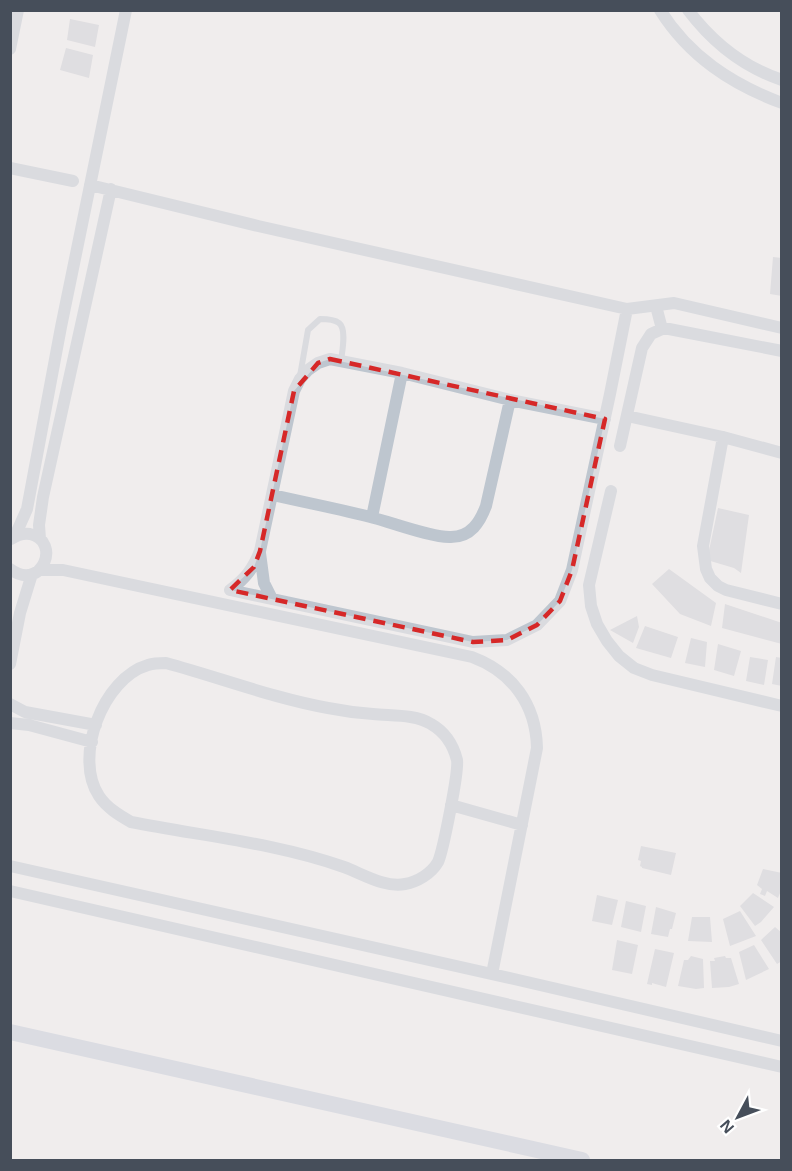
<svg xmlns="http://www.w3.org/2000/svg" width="792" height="1171" viewBox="0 0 792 1171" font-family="Helvetica,sans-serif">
	<rect width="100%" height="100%" fill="#f0eded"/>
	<path fill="#caccd2" d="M70 19 99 25 95 47 67 40Z
		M66 48 93 55 89 78 60 70Z
		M773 257 782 258V296L770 294Z
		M718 508 749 515 741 573 734 568 707 560Z
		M669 569 716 603 711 626 680 614 652 584Z
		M725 604 782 623V644L722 628Z
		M637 616 639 627 633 643 610 630Z
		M645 626 678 637 671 658 636 648Z
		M691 638 707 642 705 667 685 663Z
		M718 644 741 651 734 676 714 670Z
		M750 657 768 660 764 685 746 681Z
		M776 657 782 658V686L772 684Z
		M641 846 676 853 671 875 642 868V867L640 866 641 861 638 860Z
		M763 869 782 873V888L778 898 767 891 765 896 760 894 762 889 757 885Z
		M753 893 774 907 761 922 755 926 740 906Z
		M597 895 618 900 612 925 592 921Z
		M626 901 646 906 641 932 621 927Z
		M656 907 676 913 672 929H670L668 937 651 934Z
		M740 911 756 936 730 946 723 919Z
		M692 917H710L712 942 688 941Z
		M775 927 782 933V961L777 964 761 940Z
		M617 940 638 945 632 974 612 970Z
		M754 945 769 969 746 980 739 952Z
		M655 949 674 953 666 987 652 983V985L647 984Z
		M691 956 703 959 704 988 696 989 678 986 684 960H688Z
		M725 956 726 958H731L739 984 729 987 712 988 710 961H715L714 958Z"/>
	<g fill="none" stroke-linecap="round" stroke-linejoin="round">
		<path stroke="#bec6cf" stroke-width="6" d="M300 376 308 330 320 319C325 319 334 319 339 323 347 329 342 352 341 361"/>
		<path stroke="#bec6cf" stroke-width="12" d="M660 10C689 56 731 84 782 103
			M688 10C713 43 743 67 782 80
			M10 49 18 10
			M10 168 73 181
			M90 185 258 226 627 309 674 303 782 328
			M656 306 662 329
			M627 416 723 437 782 453
			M723 437 703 546 706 569 710 578 718 586 726 590 782 604
			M620 446 642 348 651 334 662 329H669L782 351
			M611 491 589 585 591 606 597 624 607 641 619 656 634 668 652 675 782 706
			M273 495C307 503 340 509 374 518 393 523 433 538 451 537 471 537 480 522 486 506L510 400
			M372 517 402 373
			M15 536 27 509 61 327 126 10
			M40 539 39 525 43 497 111 189
			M260 553 264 583 272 599
			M10 569C42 593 62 541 30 534 23 533 17 535 11 539
			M39 570H63L472 657C512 672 536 704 537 748L492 974
			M230 590 473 642 507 640 537 625 560 601 572 570 610 394 627 309
			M230 590C245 579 253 569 260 551L294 391 300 379 308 370 318 363 330 359 402 373 510 400 605 419
			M166 663C221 678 273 698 328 708 343 711 358 713 373 714 391 716 415 714 431 724 445 732 453 744 457 760 459 771 443 851 438 862 431 874 417 882 405 884 385 888 363 874 344 867 276 843 202 836 131 822 119 815 107 808 99 796 73 757 103 678 148 665 154 663 161 663 166 663Z
			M10 664 20 613 32 574
			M10 704 25 712 96 725
			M10 723 29 725 92 742
			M451 805 522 825
			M10 866 514 979 782 1041
			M10 891 782 1067"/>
		<path stroke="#c0c8d6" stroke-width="16" d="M10 1032 582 1160"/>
	</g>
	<path d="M0 0H792V1171H0ZM330 359 605 419 572 570 560 601 537 625 507 640 473 642 230 590 254 567 260 551 294 391 318 363Z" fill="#f0eded" fill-opacity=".55" fill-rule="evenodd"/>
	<path fill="none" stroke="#d62828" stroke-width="4.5" stroke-dasharray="12 8" stroke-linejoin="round" d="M330 359 605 419 572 570 560 601 537 625 507 640 473 642 230 590 254 567 260 551 294 391 318 363Z"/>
	<rect width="792" height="1171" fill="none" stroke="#464e5a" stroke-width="24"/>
	<g transform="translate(738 1117) rotate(229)" stroke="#ffffff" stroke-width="4.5" paint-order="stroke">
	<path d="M0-4.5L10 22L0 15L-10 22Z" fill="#464e5a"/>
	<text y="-9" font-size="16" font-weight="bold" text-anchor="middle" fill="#464e5a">N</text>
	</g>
</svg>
